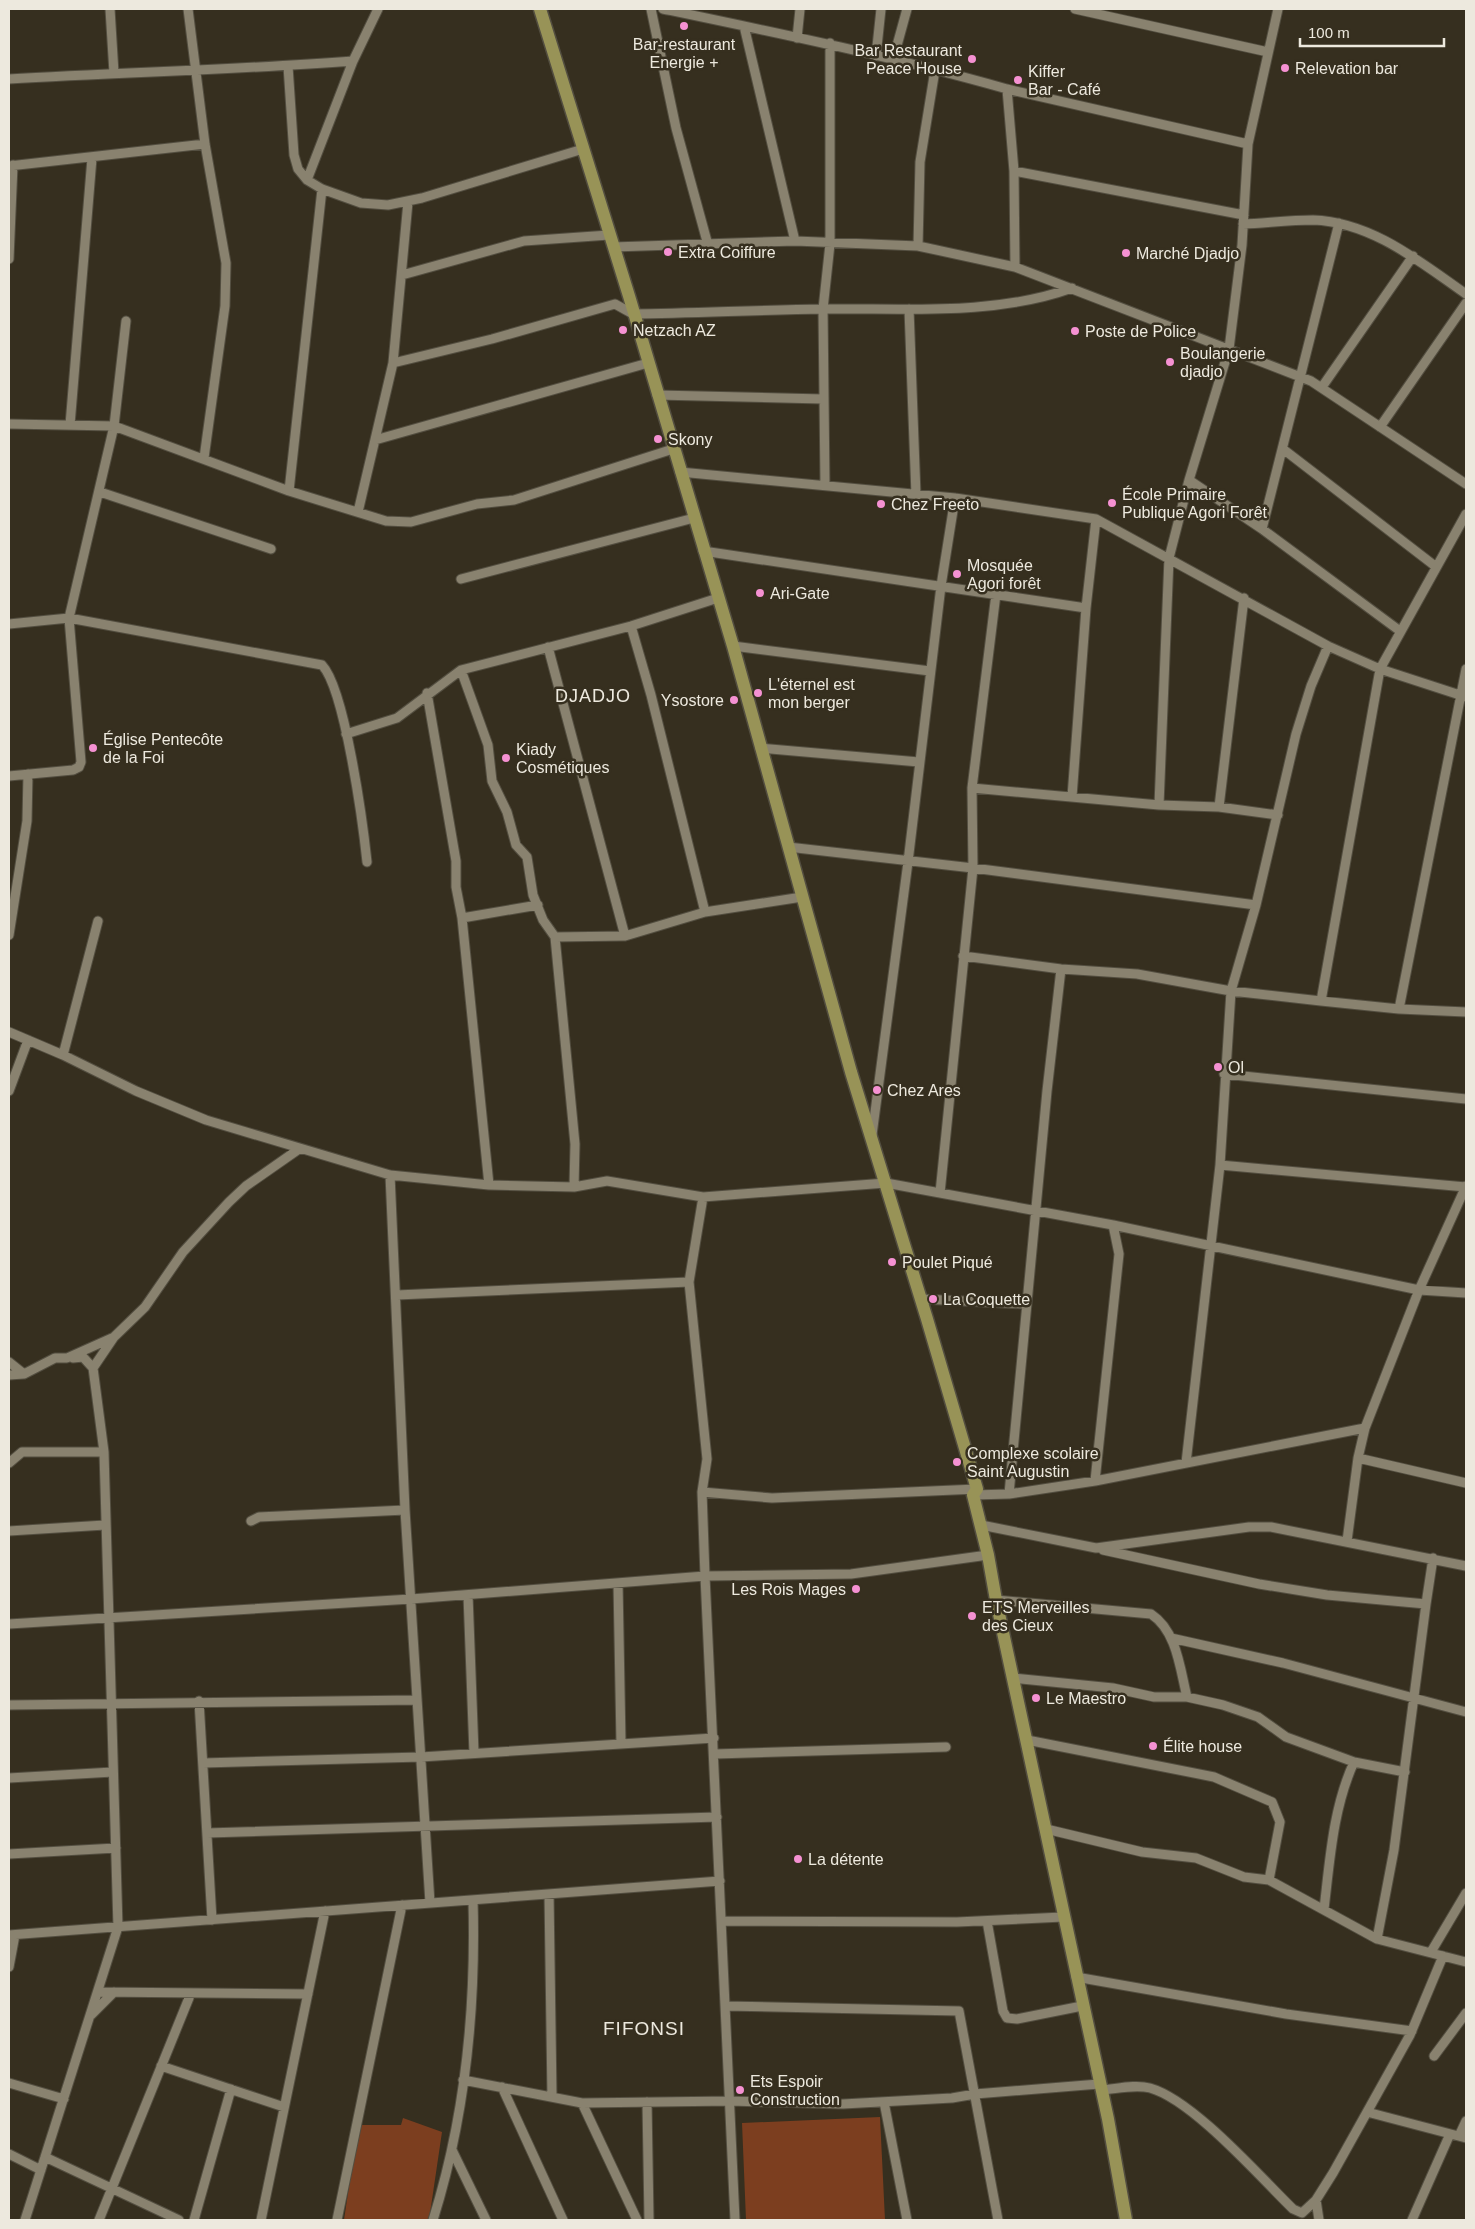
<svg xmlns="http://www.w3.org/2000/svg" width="1475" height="2229" viewBox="0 0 1475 2229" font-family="Arial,sans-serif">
	<rect width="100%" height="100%" fill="#362f1f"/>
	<path fill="#7c3e1f" d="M880 2117 885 2220H746L742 2123Z
		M403 2118 442 2132 429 2220H344L358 2125H401Z"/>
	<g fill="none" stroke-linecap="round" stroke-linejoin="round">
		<defs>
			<path id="street" d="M110 9 114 73
				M188 9 205 144 226 263 225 306 204 458
				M651 9 676 128 708 245
				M663 9C778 33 894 57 1007 89L1014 171 1015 267
				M1075 9 1268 52
				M744 26 795 241
				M797 38 800 9
				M876 56 881 9
				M893 60 907 9
				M288 66 294 155 298 169 307 180 322 189 361 203 388 205 422 198 583 149
				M9 79C123 72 238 70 353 61
				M1007 89 1248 144
				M9 166 205 144
				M1014 171 1244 215
				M307 180 353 61 378 9
				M1243 224C1266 223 1290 220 1313 220 1372 222 1420 262 1466 294
				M918 246 920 162 935 70
				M613 247 795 241 918 246 1015 267 1311 381 1466 484
				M9 259 13 165
				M402 275 524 241 609 235
				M909 309 916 495
				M393 363 492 339 615 304 633 314C696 313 760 310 823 309 905 308 994 316 1072 288
				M1322 387 1413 256
				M657 395 823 399
				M9 424 114 426 289 491 386 521 411 522 477 504 514 500 673 449
				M70 425 92 158
				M1380 427 1466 303
				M375 440 648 363
				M1283 449 1435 566
				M680 472 955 498 1096 519 1328 646 1380 669 1466 697
				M1189 480 1262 529 1400 631
				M825 485 823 309 830 244V43
				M289 491 322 189
				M100 492 271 549
				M358 512 393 363 408 202
				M1262 529 1339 223
				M703 551 1086 608
				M461 579 694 518
				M9 624 69 618 322 665C345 689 363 824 367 862
				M631 626 651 695 705 912
				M733 646 930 671
				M548 647 625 936
				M461 670 488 745 492 781 507 812 516 845 527 857 533 895 543 920 555 937 575 1144 574 1187
				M427 693 456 861V887L462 918 489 1185
				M346 734 397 718 461 670 631 626 718 598
				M760 748 919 762
				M9 776 73 770 79 767 81 762 69 618 114 426 126 321
				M972 788 1159 805 1219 807 1278 815
				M1072 797 1086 608 1096 519
				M1159 805 1169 558 1189 480 1229 349 1242 245 1248 144 1278 9
				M1219 807 1244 598
				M788 847 973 868 1256 905
				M462 918 538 905
				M9 935 27 821 28 774
				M555 937 625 936 705 912 802 897
				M963 956 1061 969 1137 974 1231 991 1321 1001 1399 1009 1466 1012
				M1321 1001 1380 669 1466 514
				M1399 1009 1466 669
				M9 1032 63 1055 136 1091 206 1120 390 1175 489 1185 574 1187 607 1181 703 1197 886 1183 1113 1225 1419 1290 1466 1293
				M63 1055 98 921
				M1224 1074 1466 1099
				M9 1091 28 1040
				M872 1135 908 862 941 586 955 498
				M1220 1165 1466 1187
				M390 1175 405 1510 430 1903
				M940 1193 973 868 972 788 996 594
				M703 1197 689 1282 707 1459 702 1492 705 1576 735 2220
				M397 1295 689 1282
				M921 1299 1026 1304
				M73 1358 83 1357 93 1368
				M9 1362 24 1374
				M9 1375 24 1374 55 1358H67L114 1337 145 1307 183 1252 229 1202 246 1186 299 1149
				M1358 1458 1466 1483
				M9 1463 22 1452H104
				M1186 1463 1220 1165 1231 991 1256 905 1296 734 1311 686 1328 646
				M1095 1481 1119 1254 1113 1225
				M702 1492 772 1498 977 1489
				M1009 1494 1047 1091 1061 969
				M973 1495 1009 1494 1095 1481 1365 1428
				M251 1521 259 1517 405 1510
				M981 1525 1096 1548 1249 1527H1271L1466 1566
				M9 1531 105 1525
				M1347 1541 1358 1458 1365 1428 1419 1290 1466 1186
				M1103 1550 1259 1584 1327 1595 1426 1604 1433 1558
				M618 1583 621 1743
				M468 1595 474 1753
				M996 1600 1151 1614C1177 1631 1180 1669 1187 1697
				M9 1624 411 1599 705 1576 851 1574 988 1555
				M1171 1638 1283 1663 1466 1712
				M1012 1678 1113 1688 1154 1697H1187L1223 1705 1258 1717 1286 1737 1354 1762 1405 1772
				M199 1701 212 1920
				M9 1705 417 1700
				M1027 1740 1214 1777 1272 1802 1280 1822 1269 1880
				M715 1754 946 1747
				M203 1763 421 1757 714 1738
				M9 1778 113 1772
				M1046 1829 1142 1852 1196 1858 1244 1877 1269 1880 1377 1939 1466 1962
				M207 1833 717 1817
				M9 1854 116 1848
				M549 1894 552 2097
				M1324 1909C1330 1859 1333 1808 1354 1762
				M722 1921 957 1922 1063 1917
				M987 1921 1003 2011 1007 2018 1017 2019 1082 2006
				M9 1935 720 1881
				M1377 1939 1394 1850 1426 1604
				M1431 1952 1466 1893
				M9 1967 15 1935
				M1076 1977 1286 2014 1412 2031
				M98 1992 308 1994
				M725 2006 959 2011 998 2220
				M91 2015 114 1992
				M1434 2056 1466 2013
				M161 2066 284 2107
				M463 2080 582 2103 730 2101 843 2104 952 2098 975 2094 1099 2084
				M9 2083 64 2099
				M502 2087 563 2220
				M1101 2090C1116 2089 1135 2084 1150 2088 1193 2100 1260 2177 1293 2209L1302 2213 1316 2200 1333 2173 1410 2035 1443 1956
				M647 2102 649 2220
				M884 2102 907 2220
				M582 2103 637 2220
				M1367 2112 1466 2138
				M1459 2136 1466 2121
				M452 2150 486 2220
				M9 2154 41 2170
				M45 2157 179 2220
				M1316 2200 1319 2220
				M25 2220 118 1927 104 1452 93 1368 114 1337
				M99 2220 191 1993
				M194 2220 231 2089
				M261 2220 325 1911
				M337 2220 402 1905
				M433 2220C465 2118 476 2006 473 1900
				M1412 2220 1450 2134"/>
			<path id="secondary" d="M540 9 629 296 733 646 851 1072 927 1319 977 1489 973 1495 988 1555 996 1600 1108 2119 1126 2220"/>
		</defs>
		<use href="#street" stroke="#534e40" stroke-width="11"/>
		<use href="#secondary" stroke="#534e40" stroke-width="15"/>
		<use href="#street" stroke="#89826f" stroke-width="9"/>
		<use href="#secondary" stroke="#989357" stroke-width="12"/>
	</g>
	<g fill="#f591d2" stroke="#362f1f" stroke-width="2">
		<circle cx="684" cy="26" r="5"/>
		<circle cx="972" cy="59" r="5"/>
		<circle cx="1285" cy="68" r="5"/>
		<circle cx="1018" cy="80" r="5"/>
		<circle cx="668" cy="252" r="5"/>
		<circle cx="1126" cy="253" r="5"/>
		<circle cx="623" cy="330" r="5"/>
		<circle cx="1075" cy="331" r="5"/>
		<circle cx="1170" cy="362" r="5"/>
		<circle cx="658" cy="439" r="5"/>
		<circle cx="1112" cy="503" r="5"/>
		<circle cx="881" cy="504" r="5"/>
		<circle cx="957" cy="574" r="5"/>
		<circle cx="760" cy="593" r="5"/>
		<circle cx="758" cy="693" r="5"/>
		<circle cx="734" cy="700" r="5"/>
		<circle cx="93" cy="748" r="5"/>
		<circle cx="506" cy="758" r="5"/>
		<circle cx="1218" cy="1067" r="5"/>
		<circle cx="877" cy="1090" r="5"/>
		<circle cx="892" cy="1262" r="5"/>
		<circle cx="933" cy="1299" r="5"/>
		<circle cx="957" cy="1462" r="5"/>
		<circle cx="856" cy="1589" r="5"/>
		<circle cx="972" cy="1616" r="5"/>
		<circle cx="1036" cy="1698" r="5"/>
		<circle cx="1153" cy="1746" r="5"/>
		<circle cx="798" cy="1859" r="5"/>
		<circle cx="740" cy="2090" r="5"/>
	</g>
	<g text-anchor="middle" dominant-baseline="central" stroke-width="5" stroke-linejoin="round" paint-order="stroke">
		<g font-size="16" fill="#ede9de" stroke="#362f1f" text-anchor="start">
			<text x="684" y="44" text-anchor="middle">Bar-restaurant<tspan x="684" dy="18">Energie +</tspan></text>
			<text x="962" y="50" text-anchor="end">Bar Restaurant<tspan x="962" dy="18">Peace House</tspan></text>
			<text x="1295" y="68">Relevation bar</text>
			<text x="1028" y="71">Kiffer<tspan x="1028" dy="18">Bar - Café</tspan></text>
			<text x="678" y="252">Extra Coiffure</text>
			<text x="1136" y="253">Marché Djadjo</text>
			<text x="633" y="330">Netzach AZ</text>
			<text x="1085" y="331">Poste de Police</text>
			<text x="1180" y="353">Boulangerie<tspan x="1180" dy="18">djadjo</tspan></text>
			<text x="668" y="439">Skony</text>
			<text x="1122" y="494">École Primaire<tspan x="1122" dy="18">Publique Agori Forêt</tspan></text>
			<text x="891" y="504">Chez Freeto</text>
			<text x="967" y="565">Mosquée<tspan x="967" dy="18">Agori forêt</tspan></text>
			<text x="770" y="593">Ari-Gate</text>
			<text x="768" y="684">L'éternel est<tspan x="768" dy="18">mon berger</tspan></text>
			<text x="724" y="700" text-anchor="end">Ysostore</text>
			<text x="103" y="739">Église Pentecôte<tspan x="103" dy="18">de la Foi</tspan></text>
			<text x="516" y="749">Kiady<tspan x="516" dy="18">Cosmétiques</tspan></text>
			<text x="1228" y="1067">Ol</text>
			<text x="887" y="1090">Chez Ares</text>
			<text x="902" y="1262">Poulet Piqué</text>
			<text x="943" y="1299">La Coquette</text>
			<text x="967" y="1453">Complexe scolaire<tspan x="967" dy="18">Saint Augustin</tspan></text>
			<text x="846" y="1589" text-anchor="end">Les Rois Mages</text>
			<text x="982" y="1607">ETS Merveilles<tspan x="982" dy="18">des Cieux</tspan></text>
			<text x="1046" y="1698">Le Maestro</text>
			<text x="1163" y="1746">Élite house</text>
			<text x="808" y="1859">La détente</text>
			<text x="750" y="2081">Ets Espoir<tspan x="750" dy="18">Construction</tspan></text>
		</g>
		<g font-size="18" letter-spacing="1" fill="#ede9de" stroke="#362f1f">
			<text x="593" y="696">DJADJO</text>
		</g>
		<g font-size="19" letter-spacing="1" fill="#ede9de" stroke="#362f1f">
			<text x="644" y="2028">FIFONSI</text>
		</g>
	</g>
	<rect width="1475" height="2229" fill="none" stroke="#ede9de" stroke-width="20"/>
	<path d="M1300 38v8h144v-8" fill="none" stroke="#ede9de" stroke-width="2.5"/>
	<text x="1308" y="38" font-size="15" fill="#ede9de" stroke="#362f1f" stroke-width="4" paint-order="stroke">100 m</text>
</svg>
